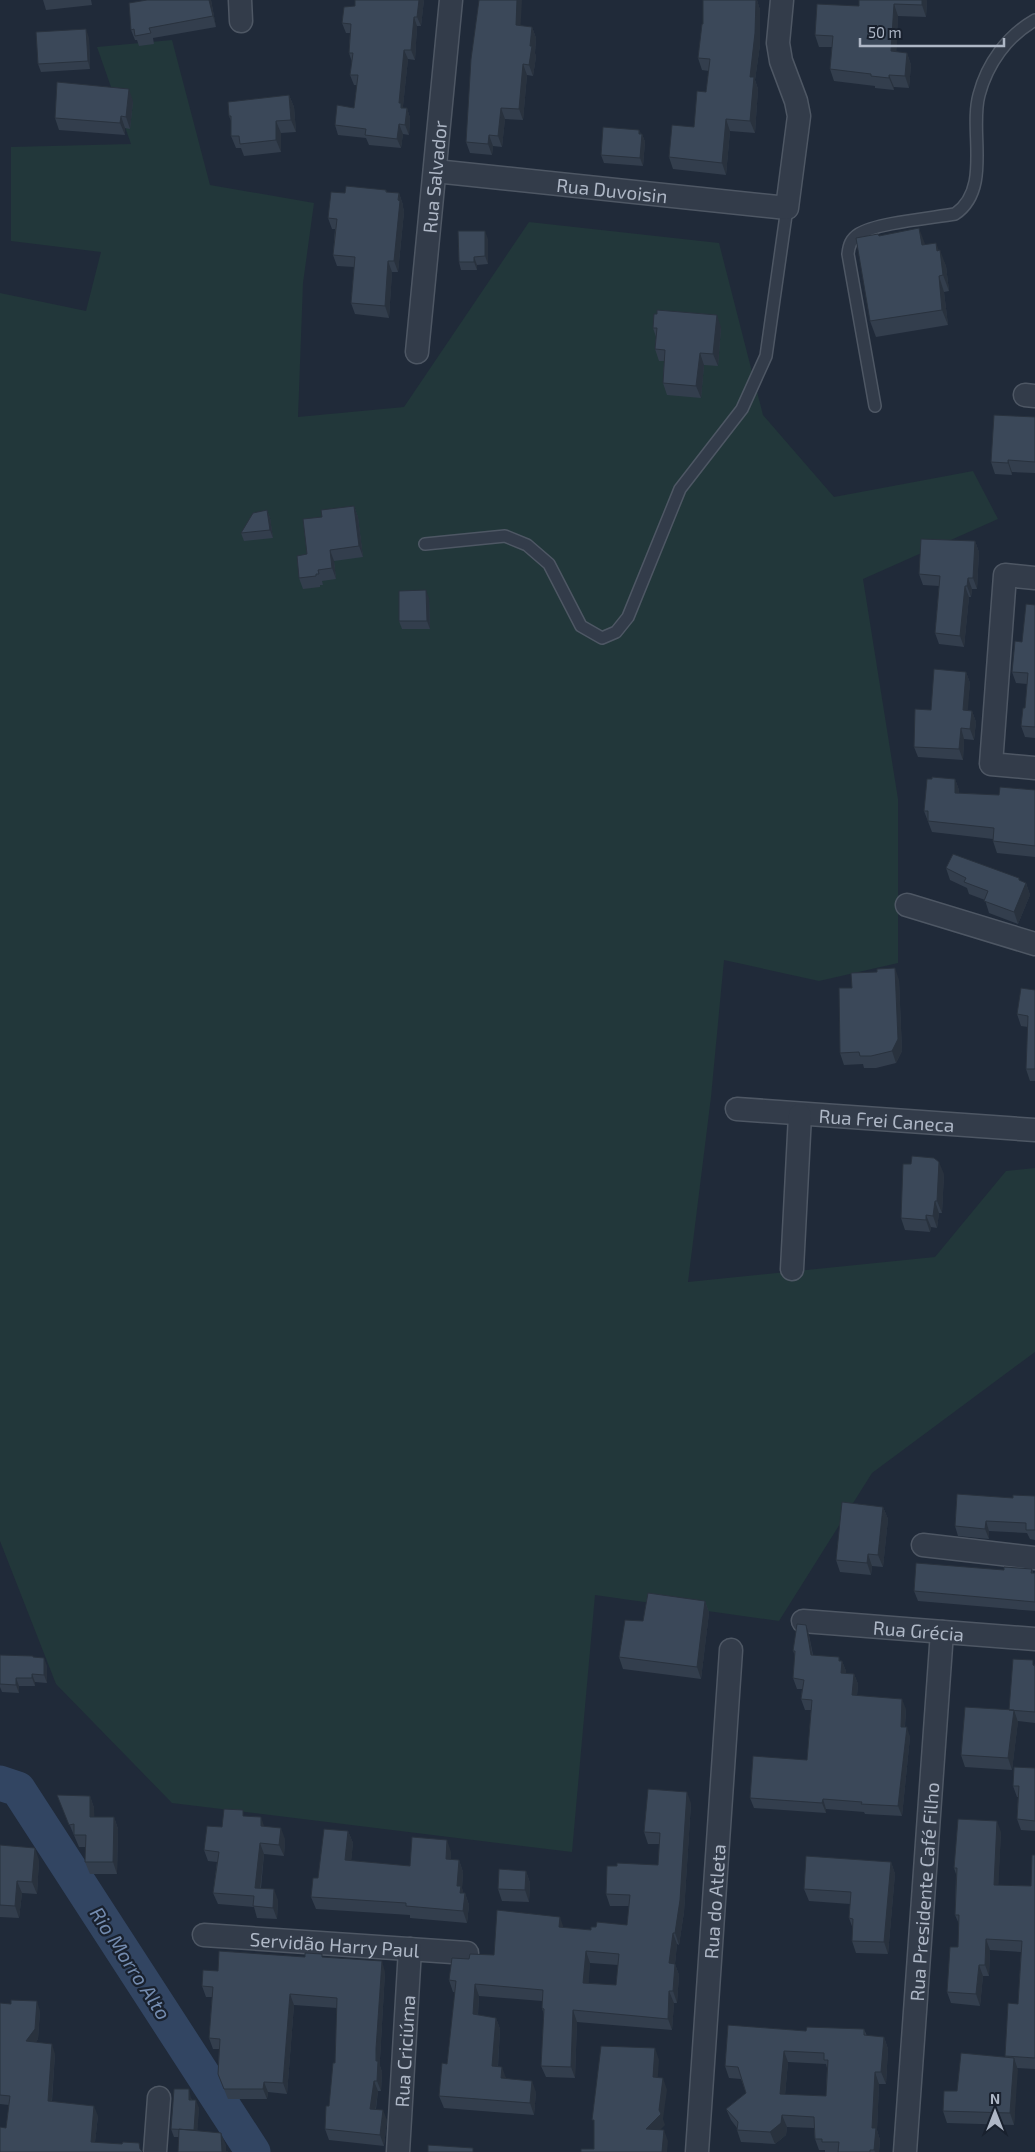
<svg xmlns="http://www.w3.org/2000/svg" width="1035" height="2152" font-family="'Exo 2',sans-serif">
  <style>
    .green { fill: #22373a }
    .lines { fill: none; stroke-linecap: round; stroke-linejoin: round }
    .river { stroke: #324562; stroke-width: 35 }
    .lane-casing { stroke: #4e5764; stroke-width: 14 }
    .street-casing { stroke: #4e5764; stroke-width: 25 }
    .lane { stroke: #333c4a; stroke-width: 11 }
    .street { stroke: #333c4a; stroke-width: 22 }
    .wall { fill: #333e4d; fill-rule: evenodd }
    .shaded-wall { fill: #29323e }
    .building { fill: #3b4859; stroke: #29323e; fill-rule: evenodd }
    .labels { text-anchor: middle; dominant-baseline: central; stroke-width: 4.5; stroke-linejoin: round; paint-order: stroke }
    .street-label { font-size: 19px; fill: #aeb7c6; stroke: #19212e }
    .water-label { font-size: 20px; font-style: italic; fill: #748cb0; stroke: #19212e }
  </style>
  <rect width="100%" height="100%" fill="#202a39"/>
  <path class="green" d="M172 40 210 185 314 203 303 283 298 417 404 407 529 222 719 243 763 415 834 497 973 471 998 519 863 579 898 799V963L819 981 724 960 711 1097 688 1282 935 1257 1006 1171 1035 1168V1352L872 1473 779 1621 595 1595 572 1852 172 1803 56 1684 0 1541V293L86 311 101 252 11 241V147L131 144 97 47Z"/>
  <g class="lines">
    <path class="river" d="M0 1783 18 1789 253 2152"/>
    <defs>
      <path id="lane" d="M875 406 848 254C849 245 851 239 859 234 876 223 932 218 955 214 992 189 969 131 979 95 987 64 1007 36 1035 20
        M425 544 505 536 527 545 549 564 581 626 602 638 616 632 628 617 680 489 742 409 766 356 787 208"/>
      <g id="street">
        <path d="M240 0 241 21"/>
        <path id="s1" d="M435 171 787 208 799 116 796 101 781 61 778 43 782 0"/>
        <path id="s2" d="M417 352 451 0"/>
        <path d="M1025 395 1035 396"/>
        <path d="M1035 578 1005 575 991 764 1035 768"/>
        <path d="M907 905 1035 944"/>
        <path id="s3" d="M737 1109 1035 1130"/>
        <path d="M792 1269 800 1115"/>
        <path d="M923 1545 1035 1558"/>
        <path id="s4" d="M803 1621 1035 1639"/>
        <path id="s5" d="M204 1935 467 1953"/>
        <path d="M155 2152 159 2098"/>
        <path id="s6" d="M398 2152 410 1949"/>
        <path id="s7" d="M697 2152 731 1650"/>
        <path id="s8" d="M905 2152 942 1632"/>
      </g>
    </defs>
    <use href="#lane" class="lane-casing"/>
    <use href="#street" class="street-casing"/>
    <use href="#lane" class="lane"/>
    <use href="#street" class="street"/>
  </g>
  <path class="wall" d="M43 0H91L92 5 46 10Z
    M211 0 216 27 153 38 154 44 139 46 137 40H135L131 30Z
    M355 0H424L421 26H417L415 60 408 59 403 106V108H407L410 118 409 135 403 134 401 148 369 145 366 138 338 135 335 125 354 108 357 85H354L350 75 352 62 349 53 350 33H346L342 23 355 6Z
    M757 0 760 10V45L755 80 758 89 755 133 730 131 726 175 673 169 669 157 694 127 706 92 709 71 702 70 698 58 703 24Z
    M859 0H927L926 17 898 16 896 52 907 53 911 65 909 88 894 87V90L875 88V86L834 81 830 69 832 47H819L815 35 859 6Z
    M521 26 532 27 536 38 535 53 536 57 533 76 527 75 523 120 505 119 502 147 493 146 492 155 470 153 466 142Z
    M89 38 90 69 41 72 38 64Z
    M289 95 294 107 296 132 281 133V152L244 156 241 148H236L231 136V121L229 116Z
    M133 101 130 129 125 128V135L59 130 55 118Z
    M639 130 641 134H642L645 142 643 166 604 163 601 155Z
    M386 190 387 192 399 193 403 205V207L404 212 398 272H392L389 318 355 314 351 303 354 267 337 266 333 255 335 229H332L328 218 345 193Z
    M879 236 925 245 939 251 946 266 949 291 944 292 948 325 876 337 870 321Z
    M488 239V264L477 265V270H461L459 262Z
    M721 327 718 366 704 365 701 398 667 395 663 383 664 361H659L655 349 656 337 653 328Z
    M1035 417V473L1012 472V475L995 474 991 462Z
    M354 506 358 517 363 557 334 561 336 579 322 581 323 585H320V587L303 589 299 578 307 554 322 517Z
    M267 510 270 518 273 538 244 541 241 533Z
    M975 541 979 552 977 589H972L971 597H969L964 647 939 644 935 633 939 586 923 585 919 574Z
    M429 598 430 629H402L399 621Z
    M1035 605V738L1025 737 1021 726 1025 708 1027 684 1016 683 1012 672Z
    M966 672 970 683 967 710 972 711 976 722 974 740 964 739 963 760 918 757 914 747 931 710Z
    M932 779H955L959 790V793L999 795 1035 790V857L997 853 993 841V839L932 832 924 811Z
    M946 868 1020 881 1026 883 1030 895 1018 924 989 913 985 900 969 894 967 888 950 880Z
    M899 980 902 1051 896 1063 876 1068H864L863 1064 844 1065 840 1053 852 988Z
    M1035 990V1081H1030L1026 1069 1028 1027 1021 1026 1017 1014Z
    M944 1174 942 1213H939L937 1228 931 1227 930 1232 905 1230 901 1218Z
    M1035 1496V1540L1030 1539 1027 1533 989 1531V1539L958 1536 955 1526 1013 1498Z
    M883 1507 888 1519 883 1567 872 1566 871 1575 840 1572 836 1560Z
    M1032 1569 1033 1573H1035V1611L918 1601 914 1591 1004 1570Z
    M705 1601 709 1613 701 1679 623 1669 619 1657 643 1621Z
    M806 1625 809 1635 813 1655 842 1661 846 1671V1673L854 1674 858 1684 857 1696 906 1709 905 1727 910 1737 902 1816 865 1814 864 1812 826 1809V1813L754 1808 750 1798 807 1760 811 1710H805L801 1699 802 1689H797L793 1678 795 1655 793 1651Z
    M33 1656V1657L47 1666V1683L35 1682V1686H19V1693L2 1692 0 1687V1684Z
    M1035 1664V1723L1018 1721 1012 1770 965 1767 961 1755 1009 1710Z
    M1035 1768V1831L1021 1830 1017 1819 1018 1797H1017L1013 1786Z
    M57 1795 90 1796 94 1808V1817H114L118 1829 117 1874H90L85 1862V1847H79Z
    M691 1803 684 1912 679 1945 677 1944 675 1964 679 1975 677 2003H674L672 2030 577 2022 575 2078 546 2077 541 2066 544 2015 542 2008V2001L479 1996 478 2015 496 2018 500 2029 498 2067 506 2078 536 2092 534 2115 444 2108 439 2096 447 2064 455 1992H453L449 1980 469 1959 494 1955 564 1928 591 1930 596 1927 627 1925 629 1906H610L606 1894 617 1866 658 1865 660 1844H648L644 1832ZM590 1963 618 1965 616 1985 588 1983Z
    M245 1816 264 1827 285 1839 284 1856 264 1854 261 1888 278 1900 277 1919 257 1918 254 1907 218 1904 213 1893 217 1862 208 1861 204 1850 222 1827Z
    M348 1831 353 1843 351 1861 410 1866 451 1852V1859L459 1860 463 1872 462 1888 463 1893H465L469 1905 467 1923 410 1918V1915L316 1909 311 1897 318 1878Z
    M1001 1832 998 1885 1031 1886 1035 1855V2069L1017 2068 1014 2125 947 2123 943 2111 957 2091 1005 2057 1018 2004 1021 1952 990 1950 989 1976H983L980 2006 951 2003 947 1992 958 1947 959 1924 955 1915 956 1874 954 1868Z
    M0 1845 39 1860 37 1894 22 1893 19 1918 0 1917Z
    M891 1862 895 1874 888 1954 856 1953 852 1941 853 1929 849 1918 850 1904 809 1901 804 1889Z
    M526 1871 530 1883 529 1902 502 1901 498 1889Z
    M305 1957 324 1958 385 1972 380 2059V2066L382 2072 381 2091H378L376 2109 387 2120 384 2146 329 2140 325 2129 329 2106 335 2063 337 2008 294 2005 287 2094 268 2092 267 2099H228L218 2074 219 2049H213L209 2038 212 1997H206L202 1986 218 1971Z
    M0 2003 40 2011 38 2039 36 2042 55 2054 52 2101 98 2116 95 2142 141 2150 6 2128 9 2105 0 2104Z
    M864 2029 867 2036 884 2037 888 2049 886 2084H879L877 2130 880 2140 879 2152H825V2150H819L815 2139 814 2128 787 2127 786 2135 775 2144 741 2142 737 2130V2128L731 2120 726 2109 746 2093 741 2079 729 2078 725 2066 806 2031ZM788 2062 826 2064 827 2068 826 2096 785 2095Z
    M191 2098 192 2100 199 2108 197 2131 226 2145V2152H178L179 2137H174L171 2129Z"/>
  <path class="shaded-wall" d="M209 0H211L216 27 213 16Z
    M419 0H424L421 26 417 17Z
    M517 0H522L520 36 516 25Z
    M756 0H757L760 10V45L755 80 758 89 755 133 750 121V77Z
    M922 0H927L926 17 922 5Z
    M894 4 898 16 896 63 891 51Z
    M414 17 417 26 415 60 411 50Z
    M532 27 536 38 535 53 536 57 533 76 529 65 530 46Z
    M86 29 89 38 90 69 88 61Z
    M404 50 408 59 403 106 405 113 399 103Z
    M907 53 911 65 909 88 905 76Z
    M523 64 527 75 523 120 519 109Z
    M889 75 894 87V90L889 78Z
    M129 89 133 101 130 129 126 117Z
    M289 95 294 107 296 132 291 120Z
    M407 108 410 118 409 135 405 125Z
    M501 108 505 119 502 147 498 136Z
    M121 116 125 128V135L120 123Z
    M726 119 730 131 726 175 722 163Z
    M276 121 281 133V152L276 140Z
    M399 124 403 134 401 148 397 139Z
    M639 130 642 136V134L645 142 643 166 640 158 639 134Z
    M489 135 493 146 492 155 488 144Z
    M399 193 403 205V207L404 212 398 272 394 261Z
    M919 228 925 244 928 261 922 245Z
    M485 231 488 239V264L485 256Z
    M936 243 941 256 940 250 946 266 949 291 943 275 937 251Z
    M474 257 477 265V270L474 262Z
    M388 261 392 272 389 318 385 306Z
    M939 276 944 292 948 325 942 310Z
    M717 315 721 327 718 366 713 354Z
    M700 353 704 365 701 398 696 386Z
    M1008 460 1012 472V475L1008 463Z
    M354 506 358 517 363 557 359 546Z
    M267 510 270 518 273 538 270 530Z
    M975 541 979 552 977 589 973 578Z
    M330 550 334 561 336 579 332 568Z
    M968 578 972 589 971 597 967 586Z
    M965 586 969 597 964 647 960 636Z
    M426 590 429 598 430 629 427 621Z
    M966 672 970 683 967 721 963 710Z
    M972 711 976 722 974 740 970 729Z
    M961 728 964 739 963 760 959 749Z
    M955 779 959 790V805L955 793Z
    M1019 878 1023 889 1026 883 1030 895 1018 924 1014 912Z
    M895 968 899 980 902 1051 896 1063 892 1051Z
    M939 1162 944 1174 942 1213 937 1201Z
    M935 1201 939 1213 937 1228 933 1216Z
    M926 1215 931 1227 930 1232 926 1220Z
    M883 1507 888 1519 883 1567 878 1555Z
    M986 1521 989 1531V1539L985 1529Z
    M868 1554 872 1566 871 1575 867 1563Z
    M705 1601 709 1613 701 1679 697 1667Z
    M806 1625 809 1635 814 1665 811 1655Z
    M839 1657 842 1666V1661L846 1671 845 1683 841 1673 839 1661Z
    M44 1658 47 1666V1683L44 1675Z
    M32 1674 35 1682V1686L32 1678Z
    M854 1674 858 1684 856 1706 852 1695Z
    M16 1678 19 1686V1693L16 1685Z
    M902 1699 906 1709 904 1737 901 1727Z
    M1014 1710 1018 1722 1012 1770 1008 1758Z
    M907 1727 910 1737 902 1816 898 1806Z
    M687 1792 691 1803 684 1912 679 1945 675 1933Z
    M90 1796 94 1808 95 1829 90 1817Z
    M823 1799 826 1809V1813L822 1803Z
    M114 1817 118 1829 117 1874 113 1862Z
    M261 1817 265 1829 261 1826Z
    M997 1821 1001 1832 998 1896 994 1885Z
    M281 1828 285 1839 284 1856 279 1845Z
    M348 1831 353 1843 350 1872 345 1860Z
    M447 1840 451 1852V1871L446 1859Z
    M260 1843 264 1854 259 1899 255 1888Z
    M35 1848 39 1860 37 1894 32 1882Z
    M459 1860 463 1872 462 1888 464 1896 465 1893 469 1905 467 1923 463 1911 457 1886Z
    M891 1862 895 1874 888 1954 884 1942Z
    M526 1871 530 1883 529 1902 525 1890Z
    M17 1881 22 1893 19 1918 15 1906Z
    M274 1889 278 1900 277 1919 273 1908Z
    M560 1917 564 1929 559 1927Z
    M673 1933 677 1944 674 1975 669 1963Z
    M986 1939 990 1950 989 1976 985 1965Z
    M586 1951 590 1963 588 1994 583 1983Z
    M382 1961 385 1972 380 2059V2066L382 2072 381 2091 377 2081 376 2049Z
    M675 1964 679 1975 677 2003 673 1991Z
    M979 1965 983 1976 980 2006 976 1994Z
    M475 1984 479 1996 477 2026 473 2014Z
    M669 1991 674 2003 672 2030 668 2019Z
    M290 1994 294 2005 287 2094 283 2083Z
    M37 2001 40 2011 38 2039 30 2051 26 2041Z
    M573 2010 577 2022 575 2078 571 2067Z
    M496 2018 500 2029 497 2078 492 2066Z
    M884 2037 888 2049 886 2084 881 2072Z
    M52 2044 55 2054 51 2110 48 2101Z
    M655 2048 659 2060 657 2089 653 2077Z
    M784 2051 788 2062 784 2106 780 2094Z
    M1014 2058 1018 2070 1014 2125 1010 2113Z
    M502 2067 506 2078H501Z
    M875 2072 879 2084 877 2130 880 2140 879 2152H875L874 2150 872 2128Z
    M663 2078 667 2090 663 2119 665 2125 650 2140 646 2129 659 2110Z
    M374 2081 378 2091 374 2119 370 2109Z
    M532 2081 536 2092 534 2115 530 2103Z
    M264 2082 268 2092 267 2099 263 2089Z
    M189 2089 191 2098 192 2108 189 2100Z
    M196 2100 199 2108 197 2139 194 2130Z
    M94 2106 98 2116 94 2151 91 2142Z
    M383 2110 387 2120 384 2146 380 2135Z
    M782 2115 787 2127 786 2135 775 2144 770 2132Z
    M664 2130 668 2141 667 2152H662Z
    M221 2133 226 2145V2152H222Z"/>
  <path class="building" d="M147 0H209L213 16 149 28 151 33 135 36 134 29 131 30 129 3Z
    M355 0H419L417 17H414L411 50H404L399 103H401V108H407L405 125 399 124 397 139 365 135 366 129 335 125 337 105 354 108 358 75H350L353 53H349L351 24 342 23 344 7 355 6Z
    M479 0H517L516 25 532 27 530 46H532L529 65 523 64 519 109 501 108 498 136 489 135 488 144 466 142 471 59Z
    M703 0H756L755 33 750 77H754L750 121 726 119 722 163 669 157 672 125 694 127 697 91 706 92 710 59 698 58 702 24H703Z
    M859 0H922V5L894 4 891 51 907 53 905 76 889 75V78L871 76V74L830 69 833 36 815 35 817 4 859 6Z
    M86 29 88 61 38 64 36 32Z
    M57 82 129 89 126 117 121 116 120 123 55 118Z
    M289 95 291 120 276 121V140L240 144 239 136H231V116H229L228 102Z
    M603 127 639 130V134H642L640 158 601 155Z
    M346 186 386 190V192L399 193 398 200 400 201 394 261H388L385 306 351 303 355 257 333 255 337 219 328 218 331 192 345 193Z
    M919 228 922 245 936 243 937 251 940 250 943 275 939 276 942 310 870 321 856 238 878 234 879 236Z
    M458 231H485V256L474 257V262H459Z
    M657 310 717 315 713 354 700 353 696 386 663 383 665 350 655 349 657 328H653L654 314H657Z
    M994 415 1035 417V462L1008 460V463L991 462Z
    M354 506 359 546 330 550 332 568 318 570 319 574H316V576L299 578 297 556 307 554 303 519 322 517 321 510Z
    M267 510 270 530 241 533 253 513Z
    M921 539 975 541 973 578H968L967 586H965L960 636 935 633 940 576 919 574Z
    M426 590 427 621H399V591Z
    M1026 604 1035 605V727L1021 726 1023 708H1025L1028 673 1012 672 1015 641 1022 642Z
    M934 669 966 672 963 710 972 711 970 729 961 728 959 749 914 747 915 709 931 710Z
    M932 777 955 779V793L999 795 1000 787 1035 790V846L993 841 994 828 928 821V811H924L927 779H932Z
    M953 854 1019 878V880L1026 883 1014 912 984 901 988 891 964 882 966 878 946 868Z
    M895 968 898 1039 892 1051 871 1056H860L859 1052 840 1053 839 988H852L851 973 877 972V969Z
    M1021 988 1035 990V1069H1026L1028 1016 1017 1014Z
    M912 1156 934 1158 939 1162 937 1201H935L933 1216 926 1215V1220L901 1218 903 1164H911Z
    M957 1494 1013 1498V1495L1035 1496V1530H1026V1523L986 1521 985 1529 955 1526Z
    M842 1502 883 1507 878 1555 868 1554 867 1563 836 1560Z
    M916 1563 1004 1570V1567L1032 1569 1031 1573H1035V1602L914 1591Z
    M648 1593 705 1601 697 1667 619 1657 625 1620 643 1621Z
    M797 1624 806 1625 811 1655 839 1657V1661H842L841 1673 854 1674 852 1695 902 1699 901 1727H907L898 1806 861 1804 862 1802 823 1799 822 1803 750 1798 753 1756 807 1760 812 1700 801 1699 804 1680 793 1678 795 1651H793Z
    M0 1655 33 1656V1657L44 1658V1675L32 1674V1678H16V1685L0 1684Z
    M1013 1659 1033 1660V1665L1035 1666V1712L1009 1710Z
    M965 1707 1014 1710 1008 1758 961 1755Z
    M1014 1767 1035 1768V1821L1017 1819 1019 1786H1013Z
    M648 1789 687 1792 680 1900 675 1933H673L669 1963 675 1964 673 1991H669L668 2019 573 2010 571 2067 541 2066 544 2009 542 2008 543 1990 475 1984 473 2014 496 2018 492 2066 502 2067 501 2078 532 2081 530 2103 439 2096 442 2063 447 2064 456 1981 449 1980 452 1958 469 1959 470 1954 494 1955 497 1910 560 1917 559 1927 591 1930V1927H596L597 1922 627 1925 630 1895 606 1894 607 1866H617V1863L658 1865 660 1833 644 1832ZM586 1951 619 1954 616 1985 583 1983Z
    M57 1795 90 1796V1817H114L113 1862H85L86 1835H74V1824L69 1825Z
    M224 1809 243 1810V1816L261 1817V1826L281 1828 279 1845 260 1843 255 1888 274 1889 273 1908 253 1906 254 1896 213 1893 219 1852 204 1850 207 1826 222 1827Z
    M958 1819 997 1821 994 1885 1031 1886 1032 1855H1035V2058L1005 2056 1008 2003 1018 2004 1022 1941 986 1939 985 1965H979L976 1994 947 1992 950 1947H958L959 1915H955L957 1868H954Z
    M324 1829 348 1831 345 1860 410 1866 412 1837 447 1840 446 1859 459 1860 457 1886H461L460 1893H465L463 1911 406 1906V1903L311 1897 313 1878H318Z
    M0 1845 35 1848 32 1882 17 1881 15 1906 0 1905Z
    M806 1856 891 1862 884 1942 852 1941 853 1919 849 1918 851 1892 804 1889Z
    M499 1869 526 1871 525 1890 498 1889Z
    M219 1951 305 1957V1953L322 1954V1957L382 1961 376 2049V2061H378L377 2081H374L370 2109 383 2110 380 2135 325 2129 326 2106H329L333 2063H335L337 1998 290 1994 283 2083 264 2082 263 2089H224L218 2074 220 2039 209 2038 213 1987 202 1986 203 1970 218 1971Z
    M11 2000 37 2001 35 2029 26 2041 52 2044 48 2101 94 2106 91 2142 122 2144 123 2142 139 2143 140 2149 143 2152H0V2127L6 2128 10 2096 0 2095V2003L11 2004Z
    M728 2025 806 2031 807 2027 864 2029V2035L884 2037 881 2072H875L872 2128H876L874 2150H870V2152H838L839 2142H822V2139H815L814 2117 782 2115 781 2123 770 2132 737 2130 738 2122 726 2109 746 2093 738 2067 725 2066ZM784 2051 824 2053V2060H828L826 2096 780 2094Z
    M601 2046 655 2048 653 2077 663 2078 659 2110 661 2114 646 2129 664 2130 662 2152H581V2149H594V2120H592Z
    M961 2053 1014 2058 1010 2113 943 2111 944 2091H957Z
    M174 2089H189V2100H196L194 2130 171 2129Z
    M179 2129 221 2133 222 2152H228H178Z
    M428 2145 473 2148V2152H428Z"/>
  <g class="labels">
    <g class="street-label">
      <text stroke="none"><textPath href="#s2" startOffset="176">Rua Salvador</textPath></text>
      <text stroke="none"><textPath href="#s1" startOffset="178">Rua Duvoisin</textPath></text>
      <text stroke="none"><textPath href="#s3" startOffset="150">Rua Frei Caneca</textPath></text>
      <text stroke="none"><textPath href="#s4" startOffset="116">Rua Grécia</textPath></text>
      <text stroke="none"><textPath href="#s8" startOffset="261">Rua Presidente Café Filho</textPath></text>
      <text stroke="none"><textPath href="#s7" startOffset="251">Rua do Atleta</textPath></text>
      <text stroke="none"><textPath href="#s5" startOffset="131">Servidão Harry Paul</textPath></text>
      <text stroke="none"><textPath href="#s6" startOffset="101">Rua Criciúma</textPath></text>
    </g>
    <g class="water-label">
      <text transform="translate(131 1963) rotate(57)">Rio Morro Alto</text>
    </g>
  </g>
  <g transform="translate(995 2112)" stroke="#19212e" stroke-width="4" paint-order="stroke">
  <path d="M0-4L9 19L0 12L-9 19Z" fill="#aeb7c6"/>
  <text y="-8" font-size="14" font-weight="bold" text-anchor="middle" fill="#aeb7c6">N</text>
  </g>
  <path d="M860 38v8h144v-8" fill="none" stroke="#aeb7c6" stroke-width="2.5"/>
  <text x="868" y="38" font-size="15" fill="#aeb7c6" stroke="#19212e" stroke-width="4" paint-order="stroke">50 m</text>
</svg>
